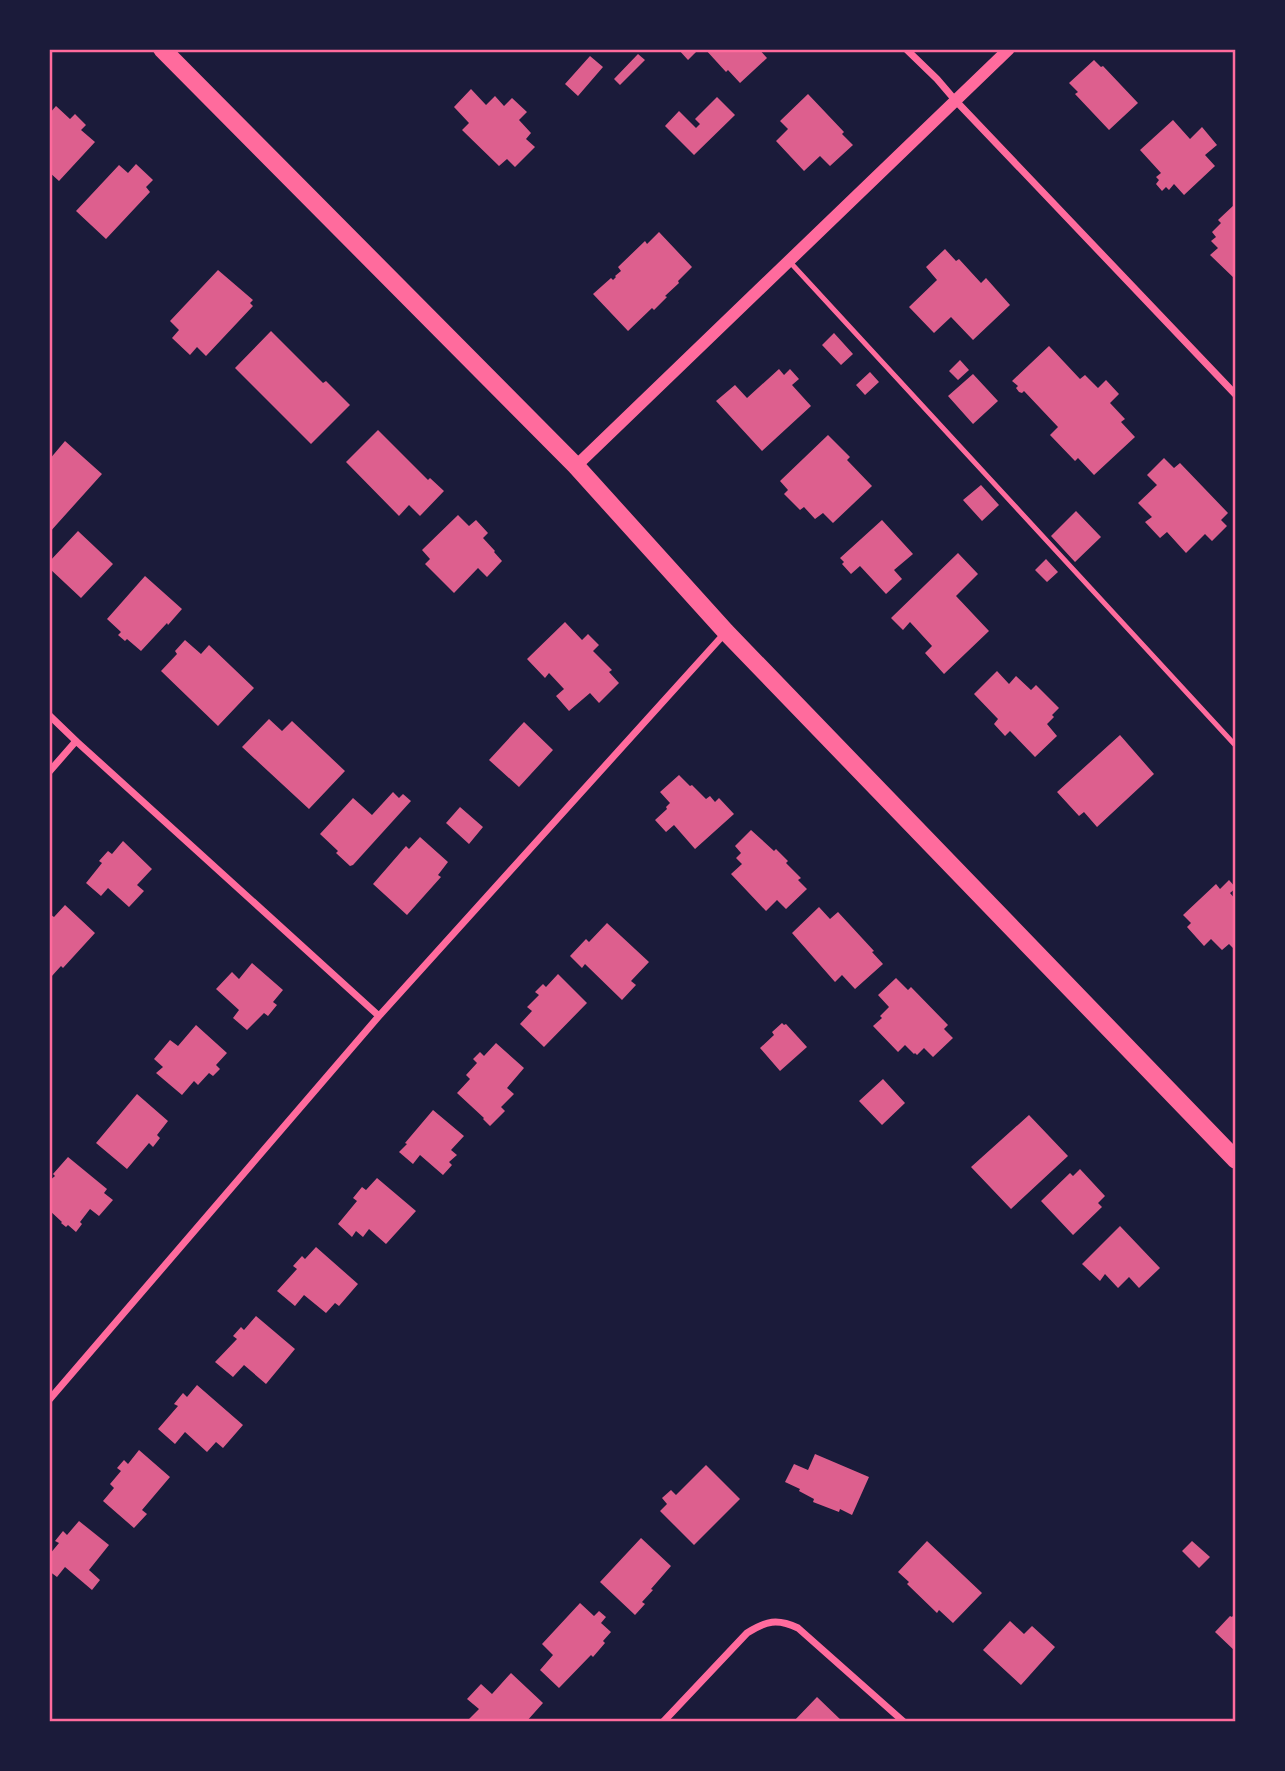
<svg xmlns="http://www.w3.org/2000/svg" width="1285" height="1771" font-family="'Asap Condensed',sans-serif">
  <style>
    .building { fill: #dd5f8e }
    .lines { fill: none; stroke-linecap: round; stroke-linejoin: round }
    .service { stroke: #ff6b9d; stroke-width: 5 }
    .minor { stroke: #ff6b9d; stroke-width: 7 }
    .tertiary { stroke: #ff6b9d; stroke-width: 12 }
    .primary { stroke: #ff6b9d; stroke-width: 18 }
    .neatline { fill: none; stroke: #ff6b9d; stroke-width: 2.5 }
  </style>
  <rect width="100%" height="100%" fill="#1b1b3a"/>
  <path class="building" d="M678 49H699L688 60Z
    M705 49H759L767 58 740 83 728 70 726 72Z
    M638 54 645 60 620 85 614 79Z
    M590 56 603 67 578 96 565 84Z
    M1094 60 1101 67 1103 66 1138 103 1109 130 1075 94 1078 92 1069 83Z
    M471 89 486 105 495 96 504 106 512 98 527 112 519 120 531 133 526 139 535 147 515 167 507 159 499 166 462 130 469 123 454 107Z
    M808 94 844 132 842 134 853 145 830 166 820 156 804 171 776 141 788 129 780 121Z
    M717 97 735 115 694 155 665 126 679 111 696 128 700 124 695 119Z
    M56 106 70 119 75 114 86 125 81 130 95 142 59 181 49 172V114Z
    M1173 120 1190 139 1202 127 1217 145 1205 155 1215 166 1184 195 1174 184 1169 190 1166 187 1162 191 1156 184 1159 180 1156 177 1161 173 1140 150Z
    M136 164 153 180 146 187 150 192 106 239 76 211 119 165 128 173Z
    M1235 204 1236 206V280L1210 255 1218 248 1211 241 1216 237 1212 232 1221 223 1218 220Z
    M659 232 692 267 678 281 679 283 665 296 667 297 654 310 652 308 628 331 593 294 611 278 613 280 616 277 615 276 621 271 618 267 645 241 647 244Z
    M945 249 956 261 959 259 981 283 986 278 1010 305 973 340 951 317 934 333 909 307 937 280 926 267Z
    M218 270 253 300 250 303 253 306 206 356 197 347 190 355 172 338 179 330 170 321Z
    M271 331 323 383 326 381 350 405 311 444 235 368Z
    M834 333 853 354 841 365 822 345Z
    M1049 346 1080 379 1085 375 1098 388 1106 380 1119 394 1110 403 1125 419 1121 422 1135 437 1094 475 1078 458 1075 461 1050 435 1058 427 1024 391 1022 393 1019 392 1016 388 1018 386 1012 381Z
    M960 360 969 370 958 380 949 371Z
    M779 369 784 375 790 369 799 379 792 385 811 406 762 451 716 401 735 385 747 398Z
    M870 372 879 382 865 395 856 385Z
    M973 374 998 401 973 424 948 396Z
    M378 430 428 480 430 478 444 491 420 516 409 505 399 516 346 462Z
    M828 435 850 457 847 460 872 486 833 523 823 513 815 519 804 507 800 510 784 494 788 490 780 481Z
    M65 441 102 474 49 533V460Z
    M1164 458 1174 468 1180 463 1228 513 1221 520 1227 526 1212 541 1205 534 1186 553 1167 532 1160 538 1145 522 1152 517 1138 503 1157 485 1147 475Z
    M981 485 999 505 982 521 963 500Z
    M1076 511 1101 537 1075 562 1051 536Z
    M458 515 469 526 476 520 488 533 483 538 495 551 494 552 502 561 487 577 478 568 454 593 425 564 430 559 422 550Z
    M882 520 913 554 894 570 902 579 886 594 860 566 851 574 842 564 844 562 840 558Z
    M78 531 113 564 81 598 49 568V562Z
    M958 553 978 574 956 596 989 631 944 674 925 653 932 646 910 622 903 630 891 618Z
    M1046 559 1058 572 1047 582 1035 570Z
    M145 576 182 609 168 625 167 623 141 651 127 639 125 641 118 635 121 632 107 619Z
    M565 622 582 640 588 634 599 645 593 651 612 670 609 672 619 683 599 703 590 693 569 711 556 696 564 689 549 673 545 678 527 659Z
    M185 640 201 654 209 645 254 688 218 726 161 671 177 654 175 651Z
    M997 671 1009 684 1016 676 1031 690 1036 685 1059 708 1052 715 1054 717 1047 724 1057 736 1035 757 1010 731 1005 736 994 724 998 719 974 694Z
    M269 719 282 731 292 721 345 771 309 809 242 747Z
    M524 722 553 750 519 787 489 760Z
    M1120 735 1154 774 1097 827 1084 812 1079 816 1057 792Z
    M679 775 690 786 692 785 706 799 710 796 715 802 719 798 734 814 695 849 674 825 666 832 655 820 667 809 666 807 670 803 660 792Z
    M393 792 399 798 403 794 411 801 353 865 350 866 336 853 338 851 320 834 353 798 372 815Z
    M460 807 483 827 469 844 446 823Z
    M751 830 774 851 776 849 788 861 786 863 801 878 798 880 807 889 786 909 777 900 766 911 731 874 742 864 736 858 741 853 735 846Z
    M420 837 448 862 438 875 441 877 407 915 373 884 406 846 409 849Z
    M123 841 152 869 137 885 144 891 129 907 108 888 101 896 86 883 102 863 99 861 108 851 112 854Z
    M1229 880 1236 888 1230 893 1236 900V951L1229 944 1222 950 1211 939 1204 946 1187 927 1191 923 1183 915 1216 884 1220 889Z
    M65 905 95 933 63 968 61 966 51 977 49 975V917L51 915 54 917Z
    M819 907 830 919 838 912 874 951 872 952 883 964 855 989 842 975 835 982 792 933Z
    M607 923 649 962 631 981 636 985 622 1000 585 964 582 968 570 956 586 939 589 942Z
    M252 963 283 990 273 1002 277 1005 268 1016 264 1013 247 1030 233 1018 239 1010 216 989 232 972 239 979Z
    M558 974 587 1003 544 1047 520 1024 532 1011 527 1007 539 995 535 992 543 984 546 987Z
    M896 978 908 990 911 987 948 1025 944 1029 953 1038 933 1057 924 1048 917 1055 915 1053 914 1054 905 1045 898 1052 873 1026 882 1018 880 1016 889 1007 878 995Z
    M782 1023 784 1025 786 1024 807 1047 780 1071 760 1048 774 1035 772 1032Z
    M196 1025 227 1053 216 1065 220 1069 213 1076 209 1073 198 1085 194 1081 182 1095 156 1073 163 1067 154 1059 170 1040 178 1046Z
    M496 1043 524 1068 507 1088 514 1094 501 1107 505 1111 490 1126 483 1119 484 1118 457 1093 470 1079 466 1075 477 1063 473 1059 480 1052 484 1056Z
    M883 1079 905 1103 882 1125 859 1101Z
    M137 1094 168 1121 157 1135 160 1138 153 1147 149 1143 127 1169 96 1143Z
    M433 1110 464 1136 451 1150 457 1155 449 1162 452 1165 443 1175 420 1155 413 1164 399 1152 407 1144 405 1143Z
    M1029 1115 1068 1156 1011 1209 971 1167Z
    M68 1157 107 1189 104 1193 113 1200 99 1216 90 1209 80 1222 82 1224 76 1232 68 1225 66 1227 61 1223 62 1222 49 1210V1181L55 1176 53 1174Z
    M1080 1169 1105 1196 1098 1203 1102 1207 1073 1235 1041 1201 1070 1173 1073 1176Z
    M377 1178 416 1211 386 1244 369 1229 363 1237 356 1231 352 1237 338 1224 357 1201 353 1198 362 1187 366 1190Z
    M1120 1226 1160 1268 1139 1288 1129 1277 1118 1288 1105 1274 1100 1281 1082 1264Z
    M316 1247 358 1284 339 1306 335 1303 326 1313 304 1295 295 1306 277 1291 297 1269 293 1266 302 1256 305 1259Z
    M256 1316 295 1349 266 1384 244 1365 233 1377 215 1362 237 1339 233 1336 241 1327 244 1330Z
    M197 1385 243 1425 223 1448 216 1442 207 1452 185 1432 175 1444 158 1429 178 1406 174 1404 183 1393 187 1397Z
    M139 1450 170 1477 142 1510 147 1514 134 1528 103 1501 114 1488 110 1484 121 1471 117 1468 124 1460 128 1464Z
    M815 1454 869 1477 852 1515 840 1509 839 1512 813 1502 814 1499 799 1491 800 1489 785 1482 794 1464 808 1470Z
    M706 1465 740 1499 694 1545 660 1511 667 1504 662 1498 671 1490 676 1495Z
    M79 1521 109 1545 89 1570 100 1580 92 1590 65 1567 57 1577 49 1571V1555L59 1543 55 1541 63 1531 67 1535Z
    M641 1538 671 1566 651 1589 653 1590 642 1602 645 1604 635 1615 600 1582Z
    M927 1541 982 1593 953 1623 939 1610 937 1613 907 1584 909 1582 898 1572Z
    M1192 1541 1210 1557 1199 1568 1182 1551Z
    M580 1603 594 1616 599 1611 606 1617 601 1623 611 1632 603 1641 605 1643 593 1657 591 1655 559 1688 540 1670 553 1655 542 1644Z
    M1236 1612V1652L1215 1632 1230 1616 1232 1617Z
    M1010 1621 1024 1634 1032 1626 1055 1647 1021 1685 983 1650Z
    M511 1673 543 1703 526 1722H466L479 1709 467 1699 481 1684 492 1694Z
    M817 1697 843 1722H793Z"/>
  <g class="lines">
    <path class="service" d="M789 261 1236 746"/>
    <path class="minor" d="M906 49 937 79 955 100 1236 395
      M49 715 76 741 379 1016
      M49 772 76 741
      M49 1400 379 1016 726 632
      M663 1722 747 1633C766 1621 777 1618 798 1628L904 1722"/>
    <path class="tertiary" d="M576 466 1009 49"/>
    <path class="primary" d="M162 49 576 466 726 632 1236 1160"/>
  </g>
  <rect width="1285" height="1771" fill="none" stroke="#1b1b3a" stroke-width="102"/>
  <rect x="51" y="51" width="1183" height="1669" class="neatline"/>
</svg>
